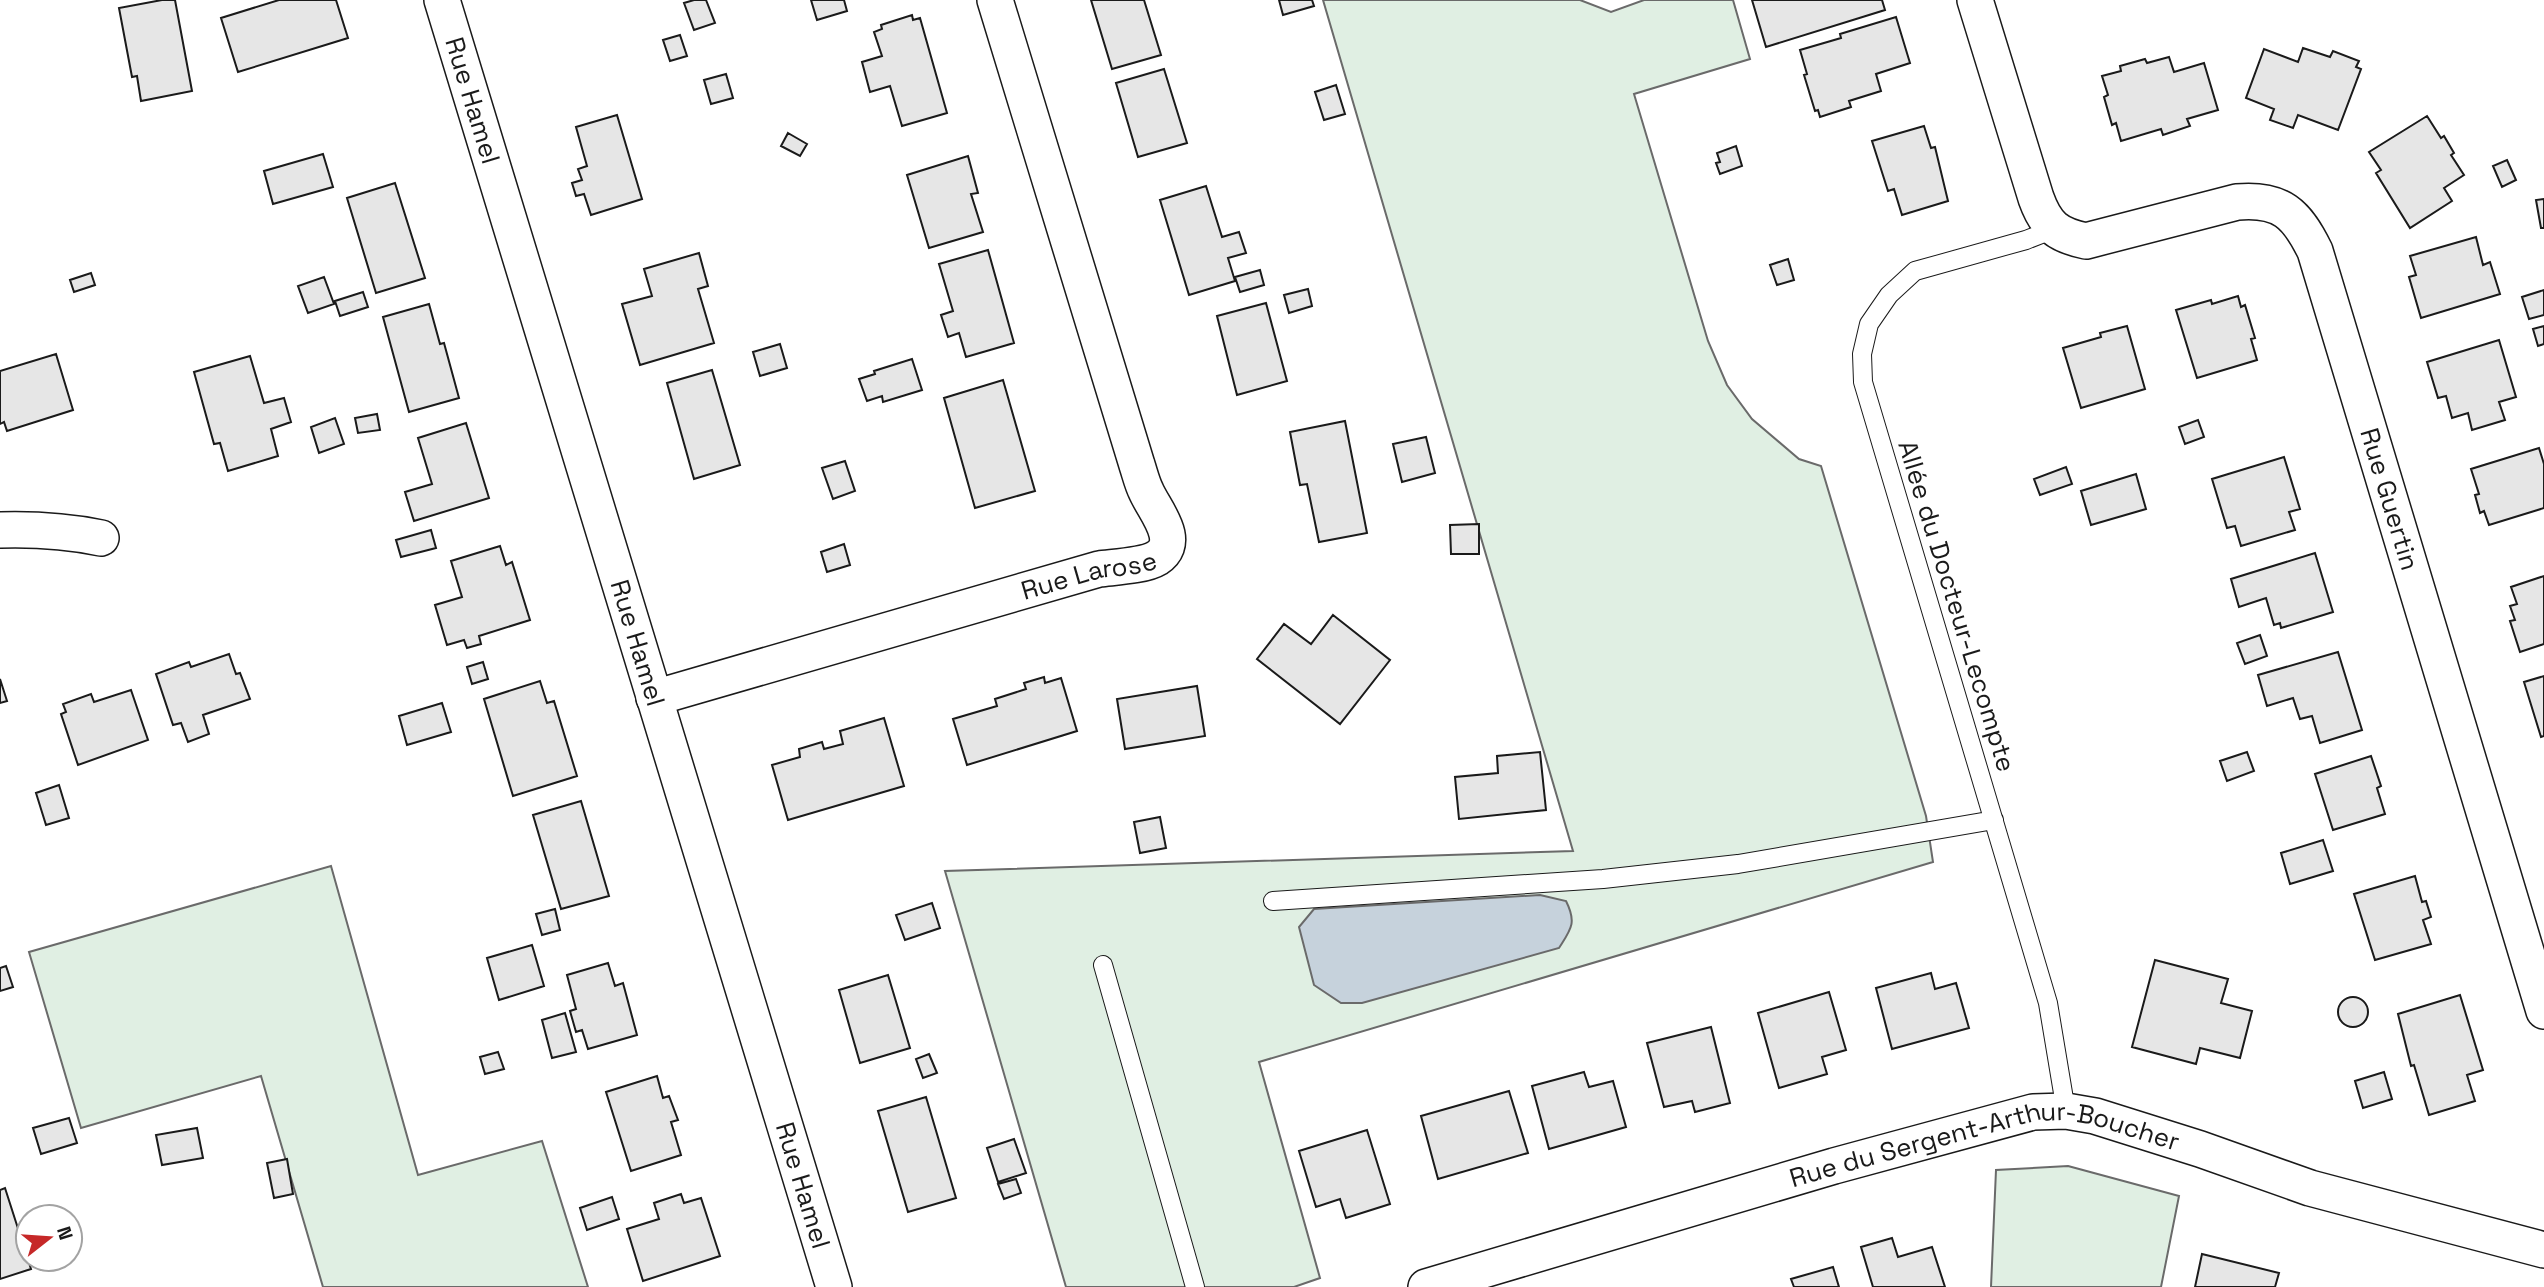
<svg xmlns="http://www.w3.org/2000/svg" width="2544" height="1287" font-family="'Space Grotesk',sans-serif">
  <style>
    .green { fill: #e0efe3; stroke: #6a6a6a; stroke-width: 2 }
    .water { fill: #c6d2dc; stroke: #6a6a6a; stroke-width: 2 }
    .building { fill: #e6e6e6; stroke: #1a1a1a; stroke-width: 2 }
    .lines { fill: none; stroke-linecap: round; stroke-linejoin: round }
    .lane-casing { stroke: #1a1a1a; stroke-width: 20 }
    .street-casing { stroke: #1a1a1a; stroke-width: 38 }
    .lane { stroke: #fff; stroke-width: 18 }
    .street { stroke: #fff; stroke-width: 35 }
    .labels { text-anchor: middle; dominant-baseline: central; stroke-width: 5; stroke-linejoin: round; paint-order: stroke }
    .street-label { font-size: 26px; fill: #1a1a1a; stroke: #fff }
  </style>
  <rect width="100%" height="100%" fill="#fff"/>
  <path class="green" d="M1323 0H1580L1611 12 1644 0H1733L1750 59 1634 94 1708 341 1727 385 1752 419 1799 459 1821 466 1926 816 1933 862 1259 1062 1320 1278 1294 1287H1066L945 871 1573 851Z
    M331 866 418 1175 542 1141 588 1287H323L261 1076 81 1128 29 952Z
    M2068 1166 2179 1196 2161 1287H1991L1996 1170Z"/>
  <path class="water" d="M1540 895 1566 901C1577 923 1571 929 1559 948L1362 1003H1341L1314 985 1299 927 1314 909Z"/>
  <path class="building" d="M162 0H175L192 91 141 101 137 76 132 77 119 8Z
    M279 0H336L348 38 238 72 221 18Z
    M694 0H706L715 23 694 30 684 3Z
    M811 0H844L847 11 817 20Z
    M1091 0H1144L1161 55 1112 69Z
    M1279 0H1312L1314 6 1283 15Z
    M1752 0H1882L1885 10 1766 47Z
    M912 15 913 20 920 18 947 113 902 126 890 86 870 92 862 62 882 56 874 32 882 29 881 25Z
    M1896 17 1910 63 1876 74 1881 91 1849 101 1851 107 1820 117 1818 110 1815 111 1804 75 1807 74 1800 50 1841 38 1840 34Z
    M680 35 687 56 670 61 663 40Z
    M2303 48 2330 57 2333 51 2359 61 2356 67 2361 69 2338 130 2298 115 2293 128 2270 120 2274 109 2246 98 2264 49 2298 62Z
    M2169 57 2174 72 2204 63 2218 110 2187 119 2190 126 2163 135 2161 129 2121 141 2116 123 2112 125 2104 97 2108 95 2102 76 2121 71 2120 66 2145 59 2147 63Z
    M1164 69 1187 143 1138 157 1116 83Z
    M726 74 733 98 711 104 704 80Z
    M1336 85 1345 114 1324 120 1315 92Z
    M617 115 642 199 591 215 584 194 576 196 572 183 582 180 578 169 587 166 576 127Z
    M2427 116 2441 138 2444 136 2454 153 2451 155 2464 175 2444 188 2452 201 2410 228 2376 173 2381 170 2369 152Z
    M1924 126 1931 148 1935 147 1948 201 1902 215 1894 189 1888 191 1872 141Z
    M788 133 807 144 800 156 781 146Z
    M1736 146 1742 166 1720 174 1716 163 1720 162 1717 153Z
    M323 154 333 187 273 204 264 171Z
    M968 156 978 193 971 194 983 232 929 248 907 175Z
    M2507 160 2516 180 2502 187 2493 166Z
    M395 183 425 278 376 293 347 198Z
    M1206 186 1222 237 1239 232 1246 253 1228 258 1235 281 1189 295 1160 200Z
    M2544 199V228H2541L2536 200Z
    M2476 237 2483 265 2490 262 2500 294 2421 318 2409 277 2416 275 2410 256Z
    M988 250 1014 343 966 357 959 333 948 337 941 315 953 311 939 264Z
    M699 253 708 286 698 289 714 343 640 365 622 304 652 296 644 269Z
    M1788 259 1794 280 1777 285 1770 265Z
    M1260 270 1264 285 1240 292 1235 277Z
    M91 273 95 285 74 292 70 280Z
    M324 277 334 304 308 313 298 286Z
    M1308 289 1312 306 1289 313 1284 295Z
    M2544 290V315L2529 319 2522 297Z
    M363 292 368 307 340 316 335 301Z
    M2238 296 2241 307 2245 305 2255 338 2251 339 2257 360 2197 378 2176 310 2211 300 2212 304Z
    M1266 303 1287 381 1237 395 1217 316Z
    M429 304 440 344 444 343 459 398 409 412 383 317Z
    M2127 326 2145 389 2081 408 2063 348 2101 337 2100 333Z
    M2544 326V344L2538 346 2533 329Z
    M2499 340 2516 397 2499 402 2505 420 2472 430 2468 413 2452 418 2446 396 2438 398 2427 362Z
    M780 344 787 368 760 376 753 352Z
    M56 354 73 410 7 431 4 422 0 424V371Z
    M250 356 264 403 284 398 291 422 271 429 278 456 228 471 220 443 214 444 194 372Z
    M912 359 922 390 883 402 882 396 867 401 859 379 875 374 874 371Z
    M712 370 740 465 694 479 667 383Z
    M1003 380 1035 491 975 508 944 398Z
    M377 414 380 430 358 433 355 418Z
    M335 418 344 444 319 453 311 427Z
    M2198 420 2204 437 2185 444 2179 427Z
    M1345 421 1367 533 1319 542 1307 484 1300 485 1290 432Z
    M466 423 489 498 414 521 405 492 432 484 418 438Z
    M1426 437 1435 473 1402 482 1393 444Z
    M2539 448 2544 464V508L2489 525 2484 511 2480 513 2475 495 2479 494 2471 469Z
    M2284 457 2300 509 2289 512 2295 530 2241 546 2235 526 2227 528 2212 479Z
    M845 461 855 491 833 499 822 468Z
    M2066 467 2072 484 2040 495 2034 479Z
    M2136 474 2146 509 2091 525 2081 491Z
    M1479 524V554H1451L1450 525Z
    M431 530 436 548 401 557 396 540Z
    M844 544 850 565 827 572 821 552Z
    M500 546 506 565 512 562 530 620 479 636 481 644 467 648 464 640 447 645 435 605 462 597 451 561Z
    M2315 553 2333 612 2281 628 2280 623 2274 625 2266 598 2239 607 2231 579Z
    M2544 576V644L2520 652 2510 621 2515 620 2510 606 2517 604 2511 587Z
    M1333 615 1390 660 1340 724 1257 659 1284 624 1311 644Z
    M2260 635 2267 656 2245 664 2237 643Z
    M2338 652 2362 730 2320 743 2312 716 2300 719 2293 698 2267 706 2258 675Z
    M229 654 236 674 240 673 250 699 203 715 209 734 188 742 181 723 173 725 156 674 189 662 191 667Z
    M483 662 488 679 472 684 467 667Z
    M2544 676V736L2541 737 2524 682Z
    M1044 677 1045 683 1061 678 1077 731 967 765 953 719 997 706 995 699 1026 689 1024 683Z
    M0 679 7 701 0 703Z
    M540 681 547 703 554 701 577 776 513 796 484 699Z
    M1197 686 1205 736 1125 749 1117 699Z
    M131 690 148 740 78 765 61 714 66 712 63 704 91 694 94 702Z
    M442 703 451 732 407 745 399 716Z
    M884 718 904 786 788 820 772 765 800 757 799 749 822 742 824 749 843 744 840 731Z
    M1540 752 1546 810 1459 819 1455 777 1498 773 1497 756Z
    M2247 752 2254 771 2227 781 2220 761Z
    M2371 756 2381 786 2377 788 2385 814 2333 830 2315 774Z
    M59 785 69 818 46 825 36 793Z
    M581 801 609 896 561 909 533 815Z
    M1160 817 1166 848 1140 853 1134 822Z
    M2323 840 2333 871 2290 884 2281 853Z
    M2415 876 2422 902 2426 901 2431 917 2423 920 2431 944 2375 960 2354 894Z
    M932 903 940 928 905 940 896 915Z
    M555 909 560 930 542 935 536 914Z
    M532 945 544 986 499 1000 487 958Z
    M2155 960 2228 979 2221 1003 2252 1011 2240 1058 2200 1048 2196 1064 2132 1047Z
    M608 963 615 986 623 983 637 1035 588 1049 582 1030 576 1032 570 1011 576 1009 567 975Z
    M6 966 13 987 0 991V968Z
    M1931 973 1935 989 1956 983 1969 1028 1892 1049 1876 988Z
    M888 975 910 1048 860 1063 839 990Z
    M1829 992 1846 1050 1822 1057 1827 1074 1779 1088 1758 1013Z
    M2460 995 2483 1070 2467 1075 2475 1101 2429 1115 2414 1065 2411 1066 2398 1014Z
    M2338 1012a15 15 0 1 1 30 0a15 15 0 1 1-30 0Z
    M565 1013 576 1052 552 1058 542 1020Z
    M1711 1027 1730 1103 1695 1112 1692 1101 1664 1107 1647 1043Z
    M498 1052 504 1069 485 1074 480 1057Z
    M929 1054 937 1073 923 1078 916 1059Z
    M1584 1072 1589 1087 1613 1081 1626 1127 1549 1149 1532 1086Z
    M2384 1072 2392 1099 2363 1108 2355 1081Z
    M657 1076 663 1098 669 1096 678 1120 671 1122 681 1155 631 1171 606 1092Z
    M1509 1091 1528 1153 1438 1179 1421 1116Z
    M926 1097 956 1198 908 1212 878 1111Z
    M69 1118 77 1143 41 1154 33 1128Z
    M197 1128 203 1158 162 1165 156 1135Z
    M1367 1130 1390 1204 1346 1218 1340 1199 1316 1207 1299 1151Z
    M1014 1139 1026 1173 998 1182 987 1148Z
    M287 1159 293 1194 274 1198 267 1163Z
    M1016 1179 1021 1193 1004 1199 998 1184Z
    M5 1188 31 1269 0 1279V1190Z
    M681 1194 684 1203 701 1198 720 1256 643 1281 627 1229 659 1219 654 1203Z
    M612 1197 619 1219 587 1230 580 1208Z
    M1892 1238 1898 1257 1932 1247 1945 1287H1873L1861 1247Z
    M2202 1254 2279 1273 2275 1287H2195Z
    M1833 1267 1839 1287H1794L1791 1279Z"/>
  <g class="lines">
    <defs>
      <path id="lane" d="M2054 229 2026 240 1915 271 1889 295 1869 324 1862 354 1863 382 2048 1003 2066 1111
        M1273 901 1603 879 1738 864 1994 820
        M1103 965 1195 1287"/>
      <g id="street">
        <path id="s1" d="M442 0 834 1287"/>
        <path id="s2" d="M1975 0 2036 198C2046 226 2057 235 2086 241L2237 202C2281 198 2297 214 2315 251L2544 1011"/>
        <path d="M0 530C35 529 67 531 101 538"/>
        <path id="s3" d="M654 698 1099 569C1114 567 1144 566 1157 558 1183 541 1154 510 1146 491 1142 483 1140 474 1137 465L995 0"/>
        <path id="s4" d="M1426 1287 1834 1166 2033 1112 2066 1111 2095 1116 2200 1149 2310 1188 2544 1250"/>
      </g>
    </defs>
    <use href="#lane" class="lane-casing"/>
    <use href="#street" class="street-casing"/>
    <use href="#lane" class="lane"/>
    <use href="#street" class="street"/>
  </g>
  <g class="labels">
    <g class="street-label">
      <text stroke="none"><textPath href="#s1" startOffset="105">Rue Hamel</textPath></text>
      <text stroke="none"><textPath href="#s2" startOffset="793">Rue Guertin</textPath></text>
      <text stroke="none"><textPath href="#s3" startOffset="452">Rue Larose</textPath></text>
      <text transform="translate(1957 606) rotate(73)">Allée du Docteur-Lecompte</text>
      <text stroke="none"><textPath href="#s1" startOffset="672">Rue Hamel</textPath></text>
      <text stroke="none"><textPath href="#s4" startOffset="581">Rue du Sergent-Arthur-Boucher</textPath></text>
      <text stroke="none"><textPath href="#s1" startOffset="1239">Rue Hamel</textPath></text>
    </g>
  </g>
  <g transform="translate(49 1238) rotate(73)"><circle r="33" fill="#ffffff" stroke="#a3a3a3" stroke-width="2"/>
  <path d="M0-5L12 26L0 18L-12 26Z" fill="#c62828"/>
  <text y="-10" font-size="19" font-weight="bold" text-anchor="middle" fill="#1a1a1a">N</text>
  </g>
</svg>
